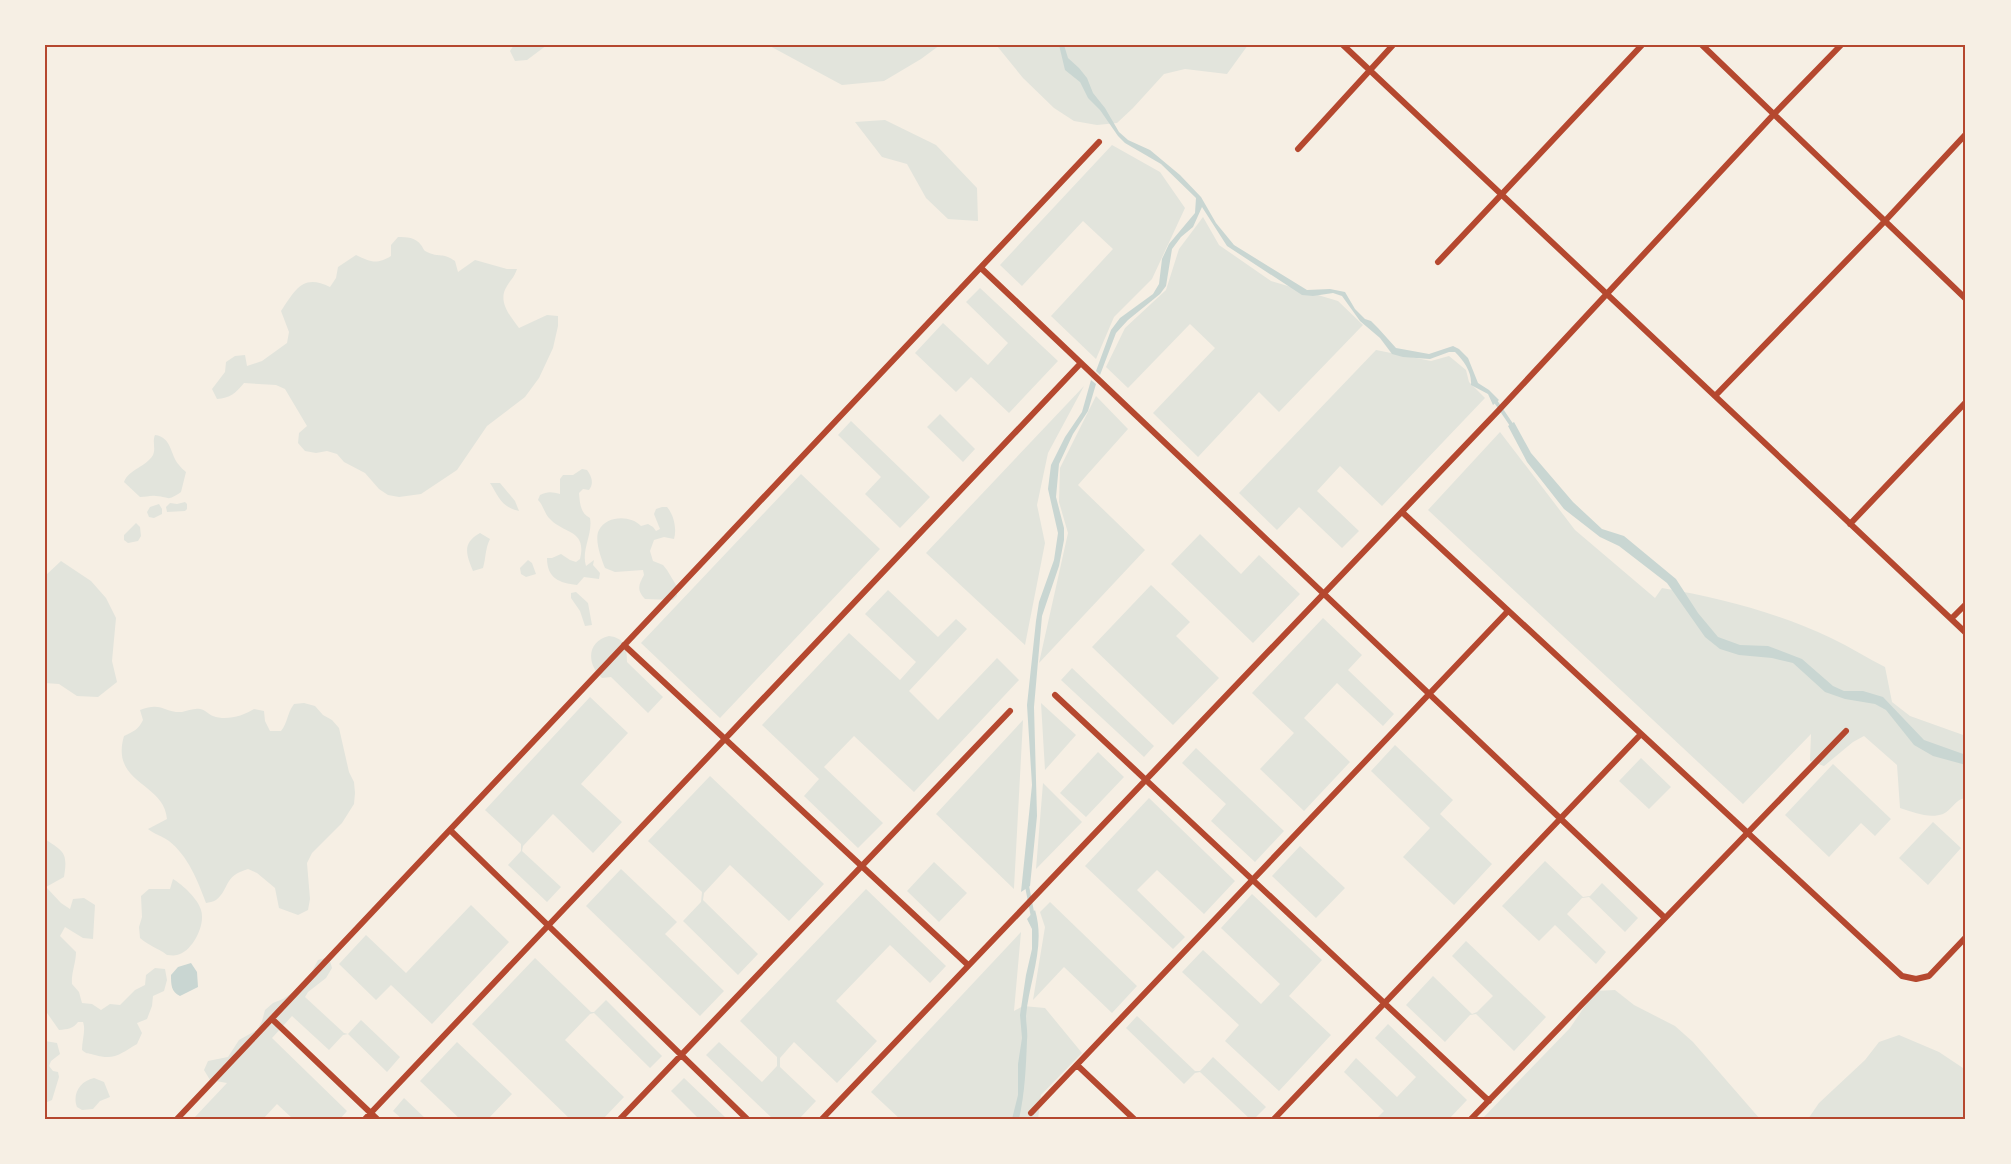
<svg xmlns="http://www.w3.org/2000/svg" width="2011" height="1164" font-family="Mulish,sans-serif">
  <style>
    .green { fill: #e2e4dc }
    .water { fill: #c9d6d2 }
    .lines { fill: none; stroke-linecap: round; stroke-linejoin: round }
    .stream { stroke: #c9d6d2; stroke-width: 4 }
    .minor { stroke: #b5482f; stroke-width: 6 }
    .neatline { fill: none; stroke: #b5482f; stroke-width: 2 }
  </style>
  <rect width="100%" height="100%" fill="#f6efe4"/>
  <path class="green" d="M514 45H547L527 60 515 61 510 51Z
    M768 45H940L921 59 884 81 842 85Z
    M994 45H1248L1227 74 1185 69 1164 74 1133 108 1117 123 1097 125 1074 121 1054 108 1023 78 997 46Z
    M885 120 936 145 977 188 978 221 948 219 926 198 907 164 882 157 855 122Z
    M1112 145 1160 172 1185 208 1152 279 1114 317 1096 359 1051 316 1113 249 1083 221 1022 286 1000 265Z
    M1203 217 1219 245 1271 281 1338 301 1363 325 1279 412 1259 392 1198 457 1153 413 1215 348 1190 324 1128 388 1106 367 1125 328 1166 290 1179 249Z
    M398 237C407 237 415 237 421 245 424 249 423 250 427 252 439 258 442 252 455 261L458 272 475 260 507 269H517C514 278 511 279 507 286 497 301 510 316 519 328L547 315 558 316V326L553 348 539 378 525 397 487 426 457 470 421 494 399 497 388 495 379 489 365 473 344 462 337 454 327 451 316 453 305 451 298 443 299 433 307 426 285 389 276 385 244 383C236 393 230 398 217 399L212 389 225 372 226 362 235 356 245 355 247 366 262 361 287 343 289 332 281 311C295 290 303 273 330 287L336 278 338 267 356 255C371 262 376 265 391 256V245Z
    M980 288 1058 361 1009 413 971 377 956 392 915 353 943 323 988 365 1008 343 966 302Z
    M1376 350 1431 361 1449 356 1466 370 1469 382 1485 398 1382 506 1340 466 1317 491 1359 531 1342 548 1299 507 1277 530 1239 493Z
    M1084 386 1048 453 1037 505 1045 543 1025 645 926 553Z
    M1096 396 1128 429 1078 485 1145 550 1039 663 1068 533 1059 502 1060 468Z
    M940 414 975 449 963 462 927 427Z
    M851 421 930 497 900 528 865 494 881 477 838 435Z
    M1500 432 1575 530 1655 598 1662 588C1721 598 1778 613 1831 638 1850 647 1867 658 1885 667L1892 702 1910 716 1966 736V798C1955 799 1952 810 1943 814 1929 819 1913 812 1900 808L1897 765 1864 736 1853 742 1824 766 1810 761 1811 734 1743 804 1428 510Z
    M155 435C172 437 170 455 179 465 181 468 184 470 186 472L181 492C166 502 171 497 156 496 151 495 146 497 140 497L124 482C129 469 146 467 153 455 156 448 152 442 155 435Z
    M582 469 587 470C592 477 594 483 589 490L583 489 579 493C580 503 580 513 590 518 593 534 581 550 586 566L594 560 593 565 600 573 599 579 584 577 577 585C559 583 547 578 547 558H552L561 554 570 560 576 562 580 559C587 530 565 534 551 520 544 514 544 506 538 500L540 495C548 491 552 492 560 494V479L563 475H573Z
    M801 474 880 549 720 718 641 643Z
    M490 483H500L515 501 519 511C501 507 499 497 490 483Z
    M185 502 187 504V509L185 511 167 512 166 507 170 503 177 504Z
    M159 504 162 509V514L154 518 149 517 147 512 150 507Z
    M662 507H667C674 515 677 529 674 539L664 537 654 540 650 551 653 561 663 565 667 570 676 585 677 596 673 600 645 599C636 590 639 584 644 575L643 570 615 572 605 568C601 558 594 539 599 530 607 515 631 515 641 526L648 524 653 527 656 531 660 529 654 514 656 509Z
    M136 523 140 527 141 536 138 541 128 543 124 540V535Z
    M480 533 490 539C485 549 486 558 483 568L473 571C466 554 462 543 480 533Z
    M1200 534 1241 574 1259 555 1300 594 1253 643 1171 564Z
    M528 560 532 563 536 574 526 577 521 574 520 568Z
    M61 561 91 581 106 598 116 618 112 661 117 682 98 697 77 696 59 684 45 683V576Z
    M1151 585 1190 622 1176 636 1219 678 1173 725 1092 647Z
    M888 590 938 637 956 619 967 629 909 691 938 720 997 658 1019 680 914 792 854 736 824 767 883 823 858 848 804 796 819 779 762 725 849 633 900 680 916 662 865 614Z
    M576 592 588 603 592 625 585 626 580 611 571 598V593Z
    M1323 618 1362 655 1348 670 1394 714 1383 726 1337 683 1304 718 1350 762 1304 811 1260 769 1294 733 1252 693Z
    M609 636C625 638 627 648 627 662L663 697 648 713 611 677 602 678C586 664 587 641 609 636Z
    M1072 668 1154 746 1144 757 1061 680Z
    M590 697 628 733 581 784 622 822 593 853 553 814 523 846 522 851 561 887 547 902 508 865 521 851V844L485 810Z
    M304 703 315 706 323 715 332 720 339 728 349 772 354 782 355 793 354 804 342 823 312 853 307 863 310 899 308 910 298 915 279 908 275 888 257 873 248 869C223 876 230 889 216 900 213 902 209 902 206 903 198 881 188 856 169 841 162 836 154 834 148 829L167 819C164 782 110 784 124 736 133 732 139 729 143 720L140 710C162 701 164 713 182 712 188 711 193 708 200 709 206 710 208 714 213 716 226 721 243 716 254 709L264 711 265 721 270 731H281C288 722 287 713 294 704Z
    M1041 703 1076 735 1045 770Z
    M1023 720 1014 888V889L936 814Z
    M1395 745 1453 800 1440 814 1492 864 1454 905 1403 857 1430 828 1371 771Z
    M1196 748 1284 831 1255 862 1211 821 1226 804 1182 763Z
    M1098 752 1124 777 1086 817 1060 793Z
    M1641 758 1671 787 1649 809 1619 781Z
    M1833 764 1891 819 1875 836 1861 823 1829 857 1785 815Z
    M710 776 824 884 789 921 730 865 704 893 703 900 758 954 738 975 683 921 701 902 702 892 648 841Z
    M1043 783 1082 822 1036 869Z
    M1149 798 1235 881 1204 914 1157 870 1137 890 1185 937 1173 949 1085 866Z
    M1933 822 1961 848 1928 885 1899 858Z
    M45 839C64 852 68 852 64 877L46 887 61 903 70 909 73 899 84 898 95 905 93 939 83 938 65 927 60 936 76 952C76 963 71 973 72 984L79 992 82 1003 92 1004 101 1010 110 1004 120 1005 135 990 145 985 146 975 155 968 165 969 167 980 164 991 153 996 152 1006 147 1019 137 1023 142 1033 137 1044C121 1053 115 1061 95 1055 89 1053 87 1055 82 1050 82 1040 86 1030 83 1022H78C73 1029 68 1029 59 1030L45 1010Z
    M1300 846 1345 888 1316 918 1272 876Z
    M1545 861 1583 897 1590 896 1602 883 1638 918 1625 932 1589 897 1582 898 1567 914 1606 952 1596 964 1555 925 1539 941 1502 906Z
    M934 862 967 893 939 922 907 891Z
    M621 869 677 922 665 934 724 991 700 1016 586 906Z
    M173 879C183 885 198 899 201 910 206 925 192 952 177 955 173 956 170 955 167 955 158 948 149 946 140 938L139 927 142 917 141 896 149 889H170Z
    M866 889 946 966 930 983 890 945 836 1001 877 1041 837 1083 794 1042 780 1058V1067L816 1101 799 1119H773L706 1055 719 1042 762 1082 777 1066V1057L740 1021Z
    M1252 894 1322 960 1289 996 1331 1035 1279 1091 1225 1041 1239 1025 1182 972 1203 950 1261 1004 1280 984 1221 928Z
    M1050 902 1137 986 1112 1013 1064 967 1033 1000 1045 927 1040 912Z
    M471 905 509 942 432 1024 391 985 376 1000 339 964 366 935 406 973Z
    M1021 932 1014 1011 1023 1006 1045 1008 1082 1053 1041 1095 1038 1119H900L871 1092Z
    M1466 941 1546 1017 1514 1051 1476 1014 1470 1015 1445 1042 1406 1005 1433 976 1472 1014 1477 1012 1493 996 1452 956Z
    M329 957 332 968 326 978 308 992 305 997 344 1033 348 1034 361 1020 400 1057 387 1072 348 1034 343 1035 329 1050 292 1016 272 1038 347 1111 340 1119H293L277 1104 263 1119H193L227 1083 210 1080 204 1070 208 1061 228 1057 239 1040 257 1030 262 1021 265 1010 273 1003 283 999 292 993 308 979 318 960Z
    M535 958 591 1012H594L606 1000 662 1056 650 1068 594 1013 590 1014 565 1040 624 1097 603 1119H570L472 1024Z
    M1615 990 1634 1005 1675 1026 1693 1042 1760 1119H1482L1570 1028 1595 991Z
    M1137 1016 1195 1071H1200L1213 1057 1266 1107 1254 1119H1250L1200 1072 1195 1073 1184 1084 1126 1028Z
    M1388 1024 1467 1100 1449 1119H1376L1384 1111 1344 1072 1356 1058 1397 1097 1416 1077 1375 1038Z
    M1899 1035 1939 1052 1966 1070V1119H1808L1819 1103 1865 1060 1879 1042Z
    M45 1041 57 1043 60 1054 51 1061 49 1066 53 1071 58 1072 59 1077 52 1100 45 1103Z
    M457 1042 512 1094 488 1119H460L420 1081Z
    M94 1078 104 1082 110 1097 100 1101 93 1109 82 1110 77 1107C72 1094 80 1081 94 1078Z
    M684 1078 725 1117 723 1119H699L671 1091Z
    M404 1098 426 1119H402L393 1111Z"/>
  <path class="water" d="M1059 45H1064L1068 58 1079 68 1087 78 1093 93 1105 108 1119 132 1128 140 1150 150 1180 175 1201 197 1216 223 1234 245 1307 290 1330 289 1345 292 1355 309 1365 319 1371 321 1378 328 1396 348 1429 354 1453 346 1459 349 1468 358 1478 383 1489 390 1499 400 1493 405 1488 394 1471 385C1472 372 1464 361 1455 352H1449L1430 359 1403 357 1392 354 1380 338 1360 321 1342 296 1333 293 1313 296 1302 295 1227 246 1202 207 1193 227 1181 237 1172 249 1166 286 1160 294 1128 320 1116 333 1100 375 1096 371 1111 330 1120 318 1153 294 1159 284 1162 259 1169 244 1195 213 1196 198 1161 164 1125 143 1118 136 1100 110 1088 98 1080 82 1065 70Z
    M1091 380 1096 384 1088 411 1073 434 1059 464 1056 497 1064 528V540L1059 566 1042 616 1034 707 1037 816 1030 886 1021 892 1032 785 1027 705 1036 621 1039 602 1054 560 1058 533 1048 489 1051 465 1065 437 1082 412Z
    M1514 422 1531 453 1573 502 1602 529 1624 536 1676 579 1698 613 1718 637 1740 645 1768 646 1802 659 1833 686 1844 691H1863L1883 697 1924 740 1966 755V765L1933 756 1914 745 1886 710 1875 704 1845 699 1825 692 1793 663 1772 658 1739 655 1720 649 1705 637 1667 583 1619 546 1600 537 1564 509 1527 462 1508 426Z
    M1035 910C1046 946 1029 981 1026 1016 1026 1024 1028 1032 1027 1040 1026 1066 1025 1093 1019 1119H1012L1018 1095V1064L1022 1038 1020 1015 1026 975 1032 949V929L1027 919Z
    M191 963 197 972 198 987 180 996C171 992 171 984 171 975L178 967Z"/>
  <g class="lines">
    <path class="stream" d="M1494 399 1513 427
      M1027 886 1033 917"/>
    <path class="minor" d="M1343 45 1966 633
      M1702 45 1966 299
      M1298 149 1393 45
      M1438 262 1642 45
      M981 268 1665 918
      M1715 396 1885 221 1966 134
      M1402 512 1902 976 1916 979 1929 976 1966 937
      M1850 524 1966 402
      M1951 619 1966 604
      M624 645 968 965
      M1055 695 1489 1101
      M450 830 747 1119
      M272 1019 377 1119
      M1077 1065 1134 1119
      M1031 1113 1508 611
      M177 1119 1099 142
      M365 1119 1080 364
      M620 1119 1010 711
      M822 1119 1498 411 1774 114 1841 45
      M1274 1119 1641 734
      M1471 1119 1846 731"/>
  </g>
  <rect width="2011" height="1164" fill="none" stroke="#f6efe4" stroke-width="93"/>
  <rect x="46" y="46" width="1918" height="1072" class="neatline"/>
</svg>
